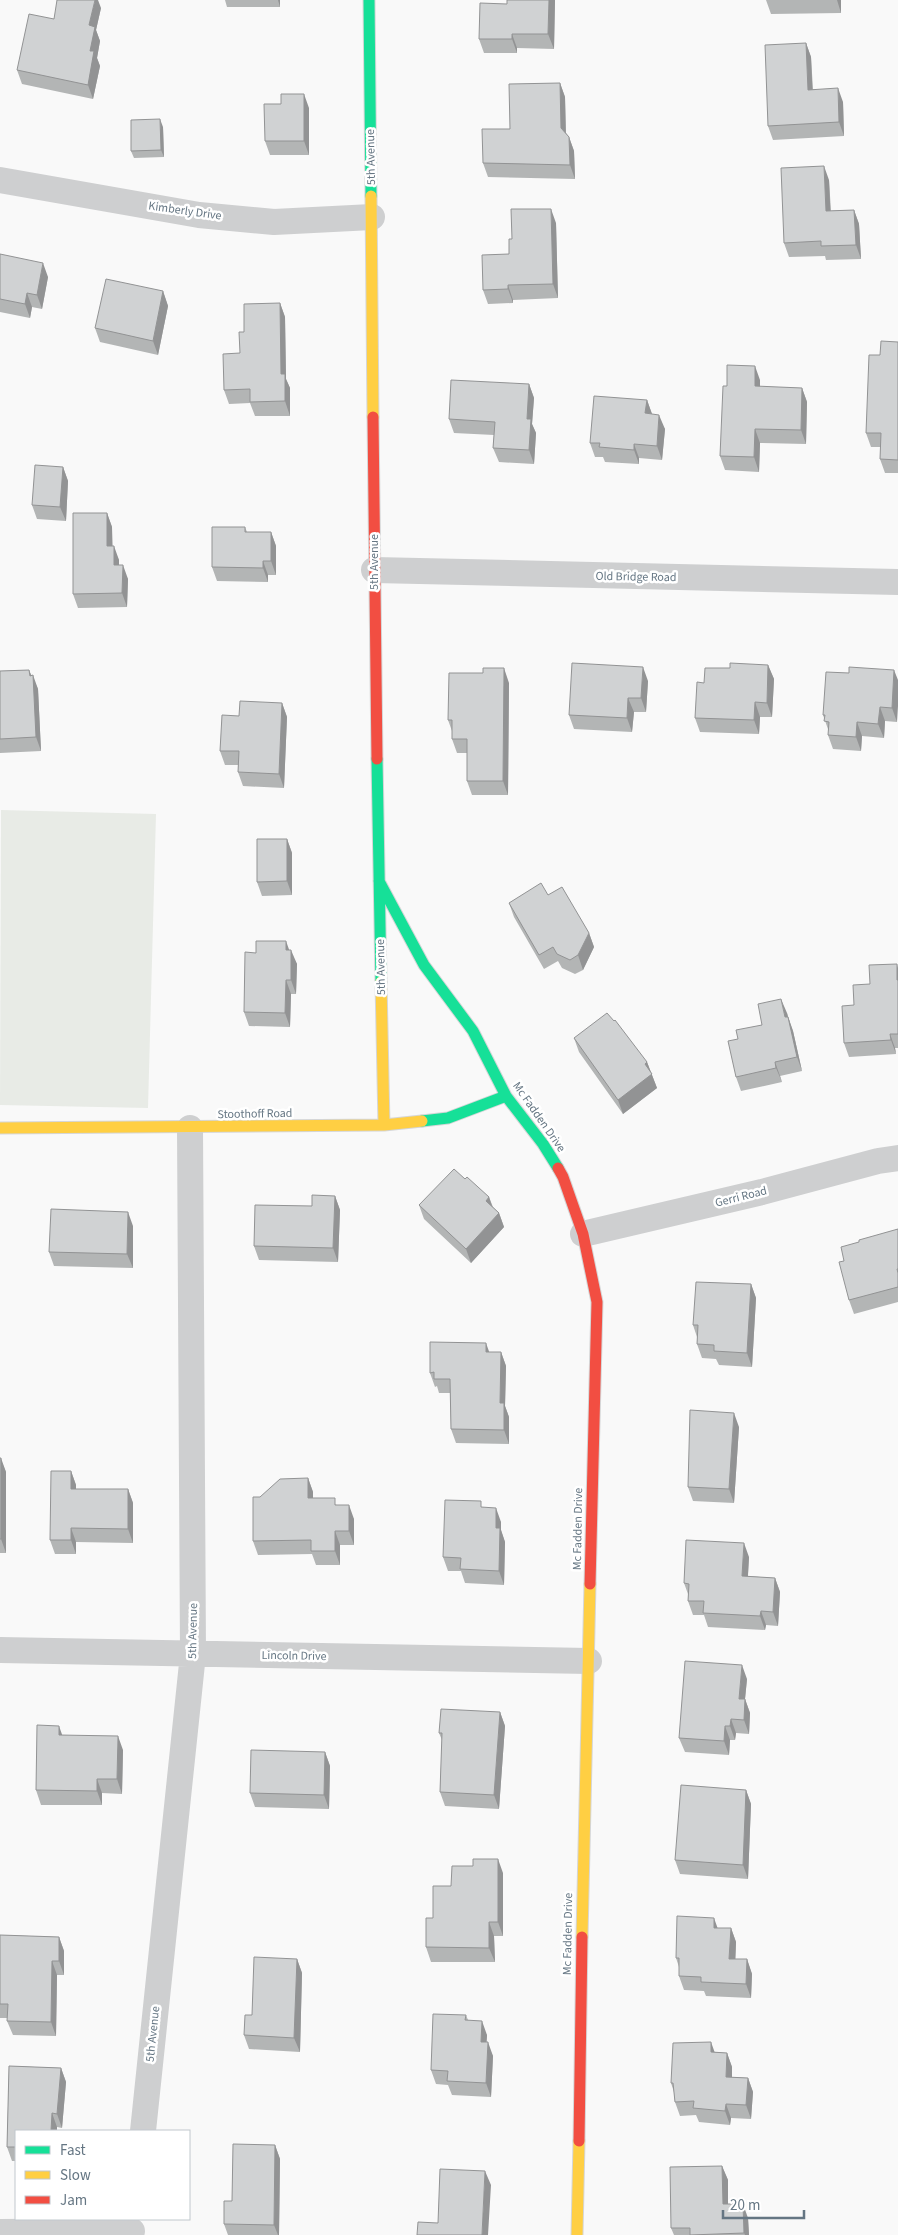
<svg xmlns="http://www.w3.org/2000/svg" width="898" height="2235" font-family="'Source Sans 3',sans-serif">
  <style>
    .green { fill: #e8ebe6 }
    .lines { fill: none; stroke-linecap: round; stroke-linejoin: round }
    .fast-casing { stroke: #d5d6d7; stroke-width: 13 }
    .slow-casing { stroke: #d5d6d7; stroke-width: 13 }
    .jam-casing { stroke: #d5d6d7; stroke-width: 13 }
    .street { stroke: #cecfd0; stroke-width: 26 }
    .fast { stroke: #16e098; stroke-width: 11 }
    .slow { stroke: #ffcf43; stroke-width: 11 }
    .jam { stroke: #f24e42; stroke-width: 11 }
    .wall { fill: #b3b5b5 }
    .shaded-wall { fill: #929394 }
    .building { fill: #d0d2d3; stroke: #929394 }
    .labels { text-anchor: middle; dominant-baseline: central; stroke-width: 5; stroke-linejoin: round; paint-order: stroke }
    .street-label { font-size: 12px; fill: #657683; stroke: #fff }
  </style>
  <rect width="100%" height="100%" fill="#f9f9f9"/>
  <path class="green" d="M1 810 156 814 148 1108 0 1105Z"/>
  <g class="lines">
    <defs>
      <path id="fast" d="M369 0 371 196
        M377 759 381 982
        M379 881 424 965 473 1031 506 1096 543 1144 558 1168
        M422 1121 448 1118 506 1096"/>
      <path id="slow" d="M371 196 373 417
        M381 982 384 1125
        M0 1128 384 1125 422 1121
        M582 1937 590 1584
        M577 2235 579 2141"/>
      <path id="jam" d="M373 417 377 759
        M558 1168 563 1177 583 1234 597 1302 590 1584
        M579 2141 582 1937"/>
    </defs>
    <use href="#fast" class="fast-casing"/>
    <use href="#slow" class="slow-casing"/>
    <use href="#jam" class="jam-casing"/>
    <path class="street" d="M0 180 199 215 274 222 372 217
      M374 570 898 582
      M583 1234 762 1192 878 1161 898 1158
      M0 1650 589 1661
      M143 2131 193 1654 190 1128
      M0 2232 132 2231"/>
    <use href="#fast" class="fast"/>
    <use href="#slow" class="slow"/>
    <use href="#jam" class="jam"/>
  </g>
  <path class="wall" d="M225 0H280V7H227Z
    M507 0H555L554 49 517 48V53H484L479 39 507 4Z
    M766 0H841V13L771 14Z
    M101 8 96 30 100 41 97 58 100 66 93 99 22 84 17 70 54 19Z
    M806 43 811 57 813 89 843 102 844 136 773 140 768 126Z
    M560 83 565 97 566 133 569 137 574 151 575 179 488 177 483 163 510 129Z
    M281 104 309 108V155H270L265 141Z
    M163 127 164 157 134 158 131 151Z
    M829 180 831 211 854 210 859 224 861 259 826 260 825 256 789 257 784 243Z
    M556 223 558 298 513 300V303L488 304 483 290 509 254 512 239Z
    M0 254 48 277 42 309 32 307 30 318 0 312Z
    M163 291 168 306 158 355 100 342 95 328Z
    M280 303 285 317 286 379 290 388V416H255L250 403 229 404 224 390 240 353 244 332Z
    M898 342V473H885L880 459 881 447H871L866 433 880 355Z
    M760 380V387L802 388 807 402 806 444 760 443 759 472 725 470 720 456 727 386Z
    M529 384 534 398 532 424 536 433 534 464 499 462 493 448 494 435 454 433 449 419Z
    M647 400 652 414 665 429 662 460 639 458V464L605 462 603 457H595L590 443Z
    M63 467 68 481 66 521 37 519 32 505Z
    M107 513 112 527V546L119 560V565L128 579 127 607 78 608 73 594Z
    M245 527 247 532H271L276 546V575H268V582L217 581 212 567Z
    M768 665 774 679 772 717H760L759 734 700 732 695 718 704 683 730 668Z
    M29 670 38 689 41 751 0 753V671Z
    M894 670 897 722 885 721 884 738 862 736 861 751 833 749 828 735 829 732 823 715 849 673Z
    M648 681 646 712H634L632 732 574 729 569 715Z
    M509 683 508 795H472L467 781V753H457L452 739V731L448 720Z
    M282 703 287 717 284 788 243 786 238 772V765H225L220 751 239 716Z
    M287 839 292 853V895L262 896 257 882Z
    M548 895 589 933 594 947 583 970 575 974 562 968 558 961 544 969 514 917 509 903Z
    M289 950 297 964 296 994H291L290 1027 249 1026 244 1012 256 953Z
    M898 968V1048H895L896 1054 849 1057 844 1043 854 1005 870 984Z
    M787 1013 793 1031 802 1071 780 1076 782 1082 741 1091 736 1077 738 1039 762 1025Z
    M574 1038 647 1062 657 1088 623 1114 579 1052Z
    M465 1179 489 1197 493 1207 499 1213 504 1227 471 1263 424 1219 419 1205Z
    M335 1196 340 1210 338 1262 259 1260 254 1246 312 1206Z
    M133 1226V1268L54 1266 49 1252Z
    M898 1229V1302L854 1314 849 1300 844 1261 859 1242Z
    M751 1284 756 1298 752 1367 719 1365 716 1359 702 1358 697 1344V1337L693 1325Z
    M490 1352H501L506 1366 505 1406 509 1417V1444L456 1443 451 1429 450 1393H439L437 1386 435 1387 430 1373Z
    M739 1427 734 1503 693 1501 688 1487Z
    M0 1458 6 1472V1553H0Z
    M71 1471 76 1485V1489H128L133 1503V1543L76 1542V1554H55L50 1540Z
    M308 1478 313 1492V1498L337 1505 354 1519V1545H340V1565H316L312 1554 258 1555 253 1541 260 1497Z
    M483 1507 501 1522V1530L505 1542 504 1585 465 1583 461 1571H448L443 1557Z
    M749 1557 748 1576 775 1578 780 1592 778 1626 766 1625 765 1630 708 1627 704 1615H693L688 1601V1594L684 1583Z
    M747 1679 745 1699 750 1713 749 1734 736 1733 735 1740H730L729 1755 685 1752 679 1738Z
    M500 1712 505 1726 499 1809 445 1806 440 1792 442 1740 439 1733Z
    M63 1735 123 1750 122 1794 102 1793V1805H41L36 1790Z
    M325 1752 330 1766 329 1809 255 1807 250 1793Z
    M746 1790 751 1804 748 1879 680 1874 675 1860Z
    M503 1873V1936H494L495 1962H431L426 1947 433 1918 451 1886Z
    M718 1928H731L736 1942 735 1959H747L752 1974 751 1998 706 1996 704 1991 684 1990 679 1976V1967L676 1958Z
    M0 1935 59 1937 64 1951V1975H57L56 2036 13 2035 7 2021 8 2018H0Z
    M297 1959 302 1973 300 2052 249 2049 244 2035 252 2015Z
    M466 2015 468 2020 487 2035 486 2042 493 2056 491 2097 452 2095 448 2085 436 2084 431 2070Z
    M715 2052 727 2053 732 2067V2077L748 2078 753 2092 751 2119 731 2118 730 2125 699 2122 696 2115 680 2116 675 2102 674 2092 671 2083Z
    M9 2066 61 2068 66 2082 62 2128 57 2127V2131H16V2161H12L7 2147Z
    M275 2145 280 2159 279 2235H228L224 2224 232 2201Z
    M722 2166 728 2180V2204L748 2218 749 2235H674L671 2228Z"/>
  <path class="shaded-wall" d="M95 0H98L101 8 96 30 100 41 97 58 100 66 93 99 88 85 90 51 89 25Z
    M278 0H280V7Z
    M549 0H555L554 49 548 34Z
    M837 0H841V13Z
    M512 34 517 48V53L512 39Z
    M806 43 811 57 813 104 808 90Z
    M560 83 565 97 566 142 561 128Z
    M838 88 843 102 844 136 839 122Z
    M304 94 309 108V155L304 141Z
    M160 119 163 127 164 157 161 150Z
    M569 137 574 151 575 179 570 165Z
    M824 166 829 180 831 225 826 211Z
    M551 209 556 223 558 298 553 284Z
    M854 210 859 224 861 259 856 245Z
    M43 263 48 277 42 309 37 295Z
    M508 285 513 300V303L508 289Z
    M163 291 168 306 158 355 153 341Z
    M27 293 32 307 30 318 25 304Z
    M280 303 285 317 286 379 290 388V416L285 401 281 374Z
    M755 366 760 380V400L755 386Z
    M529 384 534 398 532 424 536 433 534 464 529 450 527 419Z
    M802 388 807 402 806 444 801 430Z
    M647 400 652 414 645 413Z
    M659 415 665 429 662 460 657 446Z
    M755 429 760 443 759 472 754 457Z
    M634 444 639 458V464L634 450Z
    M63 467 68 481 66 521 60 507Z
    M107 513 112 527 113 560 107 546Z
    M271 532 276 546V575L271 561Z
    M114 546 119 560V579L114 565Z
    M263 561 268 575V582L263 568Z
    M123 565 128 579 127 607 122 593Z
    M768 665 774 679 772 717 767 703Z
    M643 667 648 681 646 712 641 698Z
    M504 668 509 683 508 795 503 781Z
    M29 670 33 681V675L38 689 41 751 36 737Z
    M894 670 898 680V706L897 722 892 708Z
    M628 698 634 712 632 732 627 718Z
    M755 702 760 717 759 734 754 720Z
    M282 703 287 717 284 788 279 774Z
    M880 707 885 721 884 738 878 724Z
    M857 722 862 736 861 751 856 737Z
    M287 839 292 853V895L287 881Z
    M589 933 594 947 583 970 578 955Z
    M286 941 291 955 286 950Z
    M291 950 297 964 296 994 291 980Z
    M897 964 898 968V982L897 980Z
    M286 980 291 994 290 1027 285 1013Z
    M781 999 787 1013 791 1031 785 1017Z
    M788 1017 793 1031 802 1071 797 1057Z
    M890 1034 895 1048 896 1054 891 1040Z
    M647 1062 657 1088 623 1114 618 1100 645 1064Z
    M775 1062 780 1076 782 1082 776 1068Z
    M335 1196 340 1210 338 1262 333 1248Z
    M489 1197 494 1212 486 1201Z
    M128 1212 133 1226V1268L127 1254Z
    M499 1213 504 1227 471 1263 466 1249Z
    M751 1284 756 1298 752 1367 747 1353Z
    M486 1343 491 1357 486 1352Z
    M501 1352 506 1366 505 1406 509 1417V1444L504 1430 500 1403Z
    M734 1413 739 1427 734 1503 729 1489Z
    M1 1458 6 1472V1553L1 1539Z
    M71 1471 76 1485V1503L71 1489Z
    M308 1478 313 1492V1512L308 1498Z
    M128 1489 133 1503V1543L128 1529Z
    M349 1505 354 1519V1545L349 1531Z
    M496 1508 501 1522V1530L505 1542 504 1585 499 1571 496 1528Z
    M71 1528 76 1542V1554L71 1540Z
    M335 1531 340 1545V1565L335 1551Z
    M744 1543 749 1557 747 1590 742 1576Z
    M775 1578 780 1592 778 1626 773 1612Z
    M761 1611 766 1625 765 1630 760 1616Z
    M742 1665 747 1679 745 1699 750 1713 749 1734 744 1720 739 1699Z
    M500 1712 505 1726 499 1809 494 1795Z
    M731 1719 736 1733 735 1740 730 1726Z
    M59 1726 64 1740 59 1735Z
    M725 1726 730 1740 729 1755 724 1741Z
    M118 1736 123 1750 122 1794 117 1779Z
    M325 1752 330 1766 329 1809 324 1795Z
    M97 1779 102 1793V1805L97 1791Z
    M746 1790 751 1804 748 1879 743 1865Z
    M498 1859 503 1873V1936L498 1922Z
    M714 1918 719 1932 714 1928Z
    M489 1922 494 1936 495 1962 489 1948Z
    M731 1928 736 1942 735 1973 729 1959Z
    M59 1937 64 1951V1975L59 1961Z
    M297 1959 302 1973 300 2052 294 2038Z
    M747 1959 752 1974 751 1998 746 1984Z
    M52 1961 57 1975 56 2036 51 2022Z
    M482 2021 487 2035 486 2056 481 2042Z
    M488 2042 493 2056 491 2097 486 2083Z
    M711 2042 716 2056 711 2052Z
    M727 2053 732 2067V2091L726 2077Z
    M61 2068 66 2082 62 2128 57 2114Z
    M748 2078 753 2092 751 2119 746 2105Z
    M726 2104 731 2118 730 2125 725 2111Z
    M52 2113 57 2127V2131H51Z
    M275 2145 280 2159 279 2235H278L274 2225Z
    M722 2166 728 2180V2218L723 2204Z
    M485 2171 491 2185 488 2235H482Z
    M743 2204 748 2218 749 2235H745L744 2233Z"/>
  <path class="building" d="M57 0H95L89 25 95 27 90 51H94L88 85 17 70 29 14 54 19Z
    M507 0H549L548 34H512V39H479L480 3 507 4Z
    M806 43 808 90 838 88 839 122 768 126 765 45Z
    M560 83 561 128 569 137 570 165 483 163 482 129H510L509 84Z
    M281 94H304V141H265L264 104H281Z
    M160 119 161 150 131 151V120Z
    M824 166 826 211 854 210 856 245 821 246V241L784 243 781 168Z
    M511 209H551L553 284 508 285V289L483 290 482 255 509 254V239H512Z
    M0 254 43 263 37 295 27 293 25 304 0 299Z
    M106 279 163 291 153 341 95 328Z
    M280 303 281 374H285V401L250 402V389L224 390 223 354 240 353 239 332H244V304Z
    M881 341 898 342V460L880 459 881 433H866L869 355H880Z
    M727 365 755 366V386L802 388 801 430 755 429 754 457 720 456 723 386H727Z
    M451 380 529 384 527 419H531L529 450 493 448 495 422 449 419Z
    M594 396 647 400 645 413 659 415 657 446 634 444V450L599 447 600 443H590Z
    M35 465 63 467 60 507 32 505Z
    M73 513H107V546H114V565H123L122 593 73 594Z
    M212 527H245V532H271V561H263V568L212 567Z
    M572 663 643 667 641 698H628L627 718 569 715Z
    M730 663 768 665 767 703 755 702 754 720 695 718 697 682 704 683 705 668H730Z
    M849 667 894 670 892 708 880 707 878 724 857 722 856 737 828 735 829 722 824 721 825 715H823L826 672 849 673Z
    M483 668H504L503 781H467V739H452V720H448L449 673H483Z
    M29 670 30 676 33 675 36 737 0 739V671Z
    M240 701 282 703 279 774 238 772 239 751H220L222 715 239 716Z
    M257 839H287V881L257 882Z
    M541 883 548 895 562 887 589 933 578 955 570 960 557 954 553 947 539 955 509 903Z
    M256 941H286V950H291V980H286L285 1013 244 1012 245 952 256 953Z
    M897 964V980H898V1034H890L891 1040 844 1043 842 1006 854 1005 853 985 870 984 869 965Z
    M781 999 785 1017H788L797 1057 775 1062 776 1068 736 1077 728 1041 738 1039 736 1030 762 1025 758 1004Z
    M607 1013 614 1021 615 1020 647 1062 645 1064 652 1074 618 1100 574 1038Z
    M454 1169 465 1179 467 1177 489 1197 486 1201 499 1213 466 1249 419 1205Z
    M312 1195 335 1196 333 1248 254 1246 255 1205 312 1206Z
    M51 1209 128 1212 127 1254 49 1252Z
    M898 1229V1269H897L898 1273V1287L849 1300 839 1262 844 1261 841 1247 859 1242V1240Z
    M696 1282 751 1284 747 1353 714 1351V1345L697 1344 698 1325H693Z
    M430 1342 486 1343V1352H501L500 1403H504V1430L451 1429 450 1379H434V1372L430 1373Z
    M690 1410 734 1413 729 1489 688 1487Z
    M0 1458H1V1539H0Z
    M51 1471H71V1489H128V1529L71 1528V1540H50Z
    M308 1478V1498H335V1505H349V1531H335V1551H311V1540L253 1541V1497H260L280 1479Z
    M445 1500 481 1501V1507L496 1508V1528H500L499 1571 460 1569 461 1558 443 1557Z
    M686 1540 744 1543 742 1576 775 1578 773 1612 761 1611 760 1616 703 1613 704 1601H688L689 1584 684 1583Z
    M685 1661 742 1665 739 1699H745L744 1720 731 1719 730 1726H725L724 1741 679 1738Z
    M441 1709 500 1712 494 1795 440 1792 442 1733H439Z
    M37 1725 59 1726V1735L118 1736 117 1779H97V1791L36 1790Z
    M251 1750 325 1752 324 1795 250 1793Z
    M681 1785 746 1790 743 1865 675 1860Z
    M473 1859H498V1922H489V1948L426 1947V1918H433V1886H451L452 1866H473Z
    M677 1916 714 1918V1928H731L729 1959H747L746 1984 701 1982V1977L679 1976V1958H676Z
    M0 1935 59 1937V1961H52L51 2022 7 2021 8 2004H0Z
    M254 1957 297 1959 294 2038 244 2035 245 2015H252Z
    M433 2014 466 2015 465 2020 482 2021 481 2042H488L486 2083 447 2081 448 2071 431 2070Z
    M711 2042V2052L727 2053 726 2077 748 2078 746 2105 726 2104 725 2111 693 2108 694 2101 675 2102 673 2083H671L673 2043Z
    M9 2066 61 2068 57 2114 52 2113 51 2131H16V2147H7Z
    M233 2144 275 2145 274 2225 224 2224V2201H232Z
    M722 2166 723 2204H743L744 2233 690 2235V2228H671L670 2167Z
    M440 2169 485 2171 482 2235H417L418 2222 438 2223Z"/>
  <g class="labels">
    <g class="street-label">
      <text transform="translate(371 157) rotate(-91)">5th Avenue</text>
      <text transform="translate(185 211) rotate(8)">Kimberly Drive</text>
      <text transform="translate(374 562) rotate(-90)">5th Avenue</text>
      <text transform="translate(636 577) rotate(1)">Old Bridge Road</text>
      <text transform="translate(381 967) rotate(-91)">5th Avenue</text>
      <text transform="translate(255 1114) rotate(-1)">Stoothoff Road</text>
      <text transform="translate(539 1117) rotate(55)">Mc Fadden Drive</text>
      <text transform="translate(741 1197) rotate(-14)">Gerri Road</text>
      <text transform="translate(578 1529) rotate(-89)">Mc Fadden Drive</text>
      <text transform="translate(193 1631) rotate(-89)">5th Avenue</text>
      <text transform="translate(294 1656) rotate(1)">Lincoln Drive</text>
      <text transform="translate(568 1934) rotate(-89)">Mc Fadden Drive</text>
      <text transform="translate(153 2034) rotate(-84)">5th Avenue</text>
    </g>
  </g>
  <rect x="15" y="2130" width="175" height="90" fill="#ffffff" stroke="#c1c8cd"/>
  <rect x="25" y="2146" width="25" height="8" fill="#16e098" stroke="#c1c8cd"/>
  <text x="60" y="2155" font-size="15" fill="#657683">Fast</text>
  <rect x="25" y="2171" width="25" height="8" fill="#ffcf43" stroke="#c1c8cd"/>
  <text x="60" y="2180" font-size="15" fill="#657683">Slow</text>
  <rect x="25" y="2196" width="25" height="8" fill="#f24e42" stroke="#c1c8cd"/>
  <text x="60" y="2205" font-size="15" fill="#657683">Jam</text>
  <path d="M723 2210v8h81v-8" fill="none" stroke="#657683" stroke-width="2.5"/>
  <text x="730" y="2210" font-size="15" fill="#657683" stroke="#ffffff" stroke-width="4" paint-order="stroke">20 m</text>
</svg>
